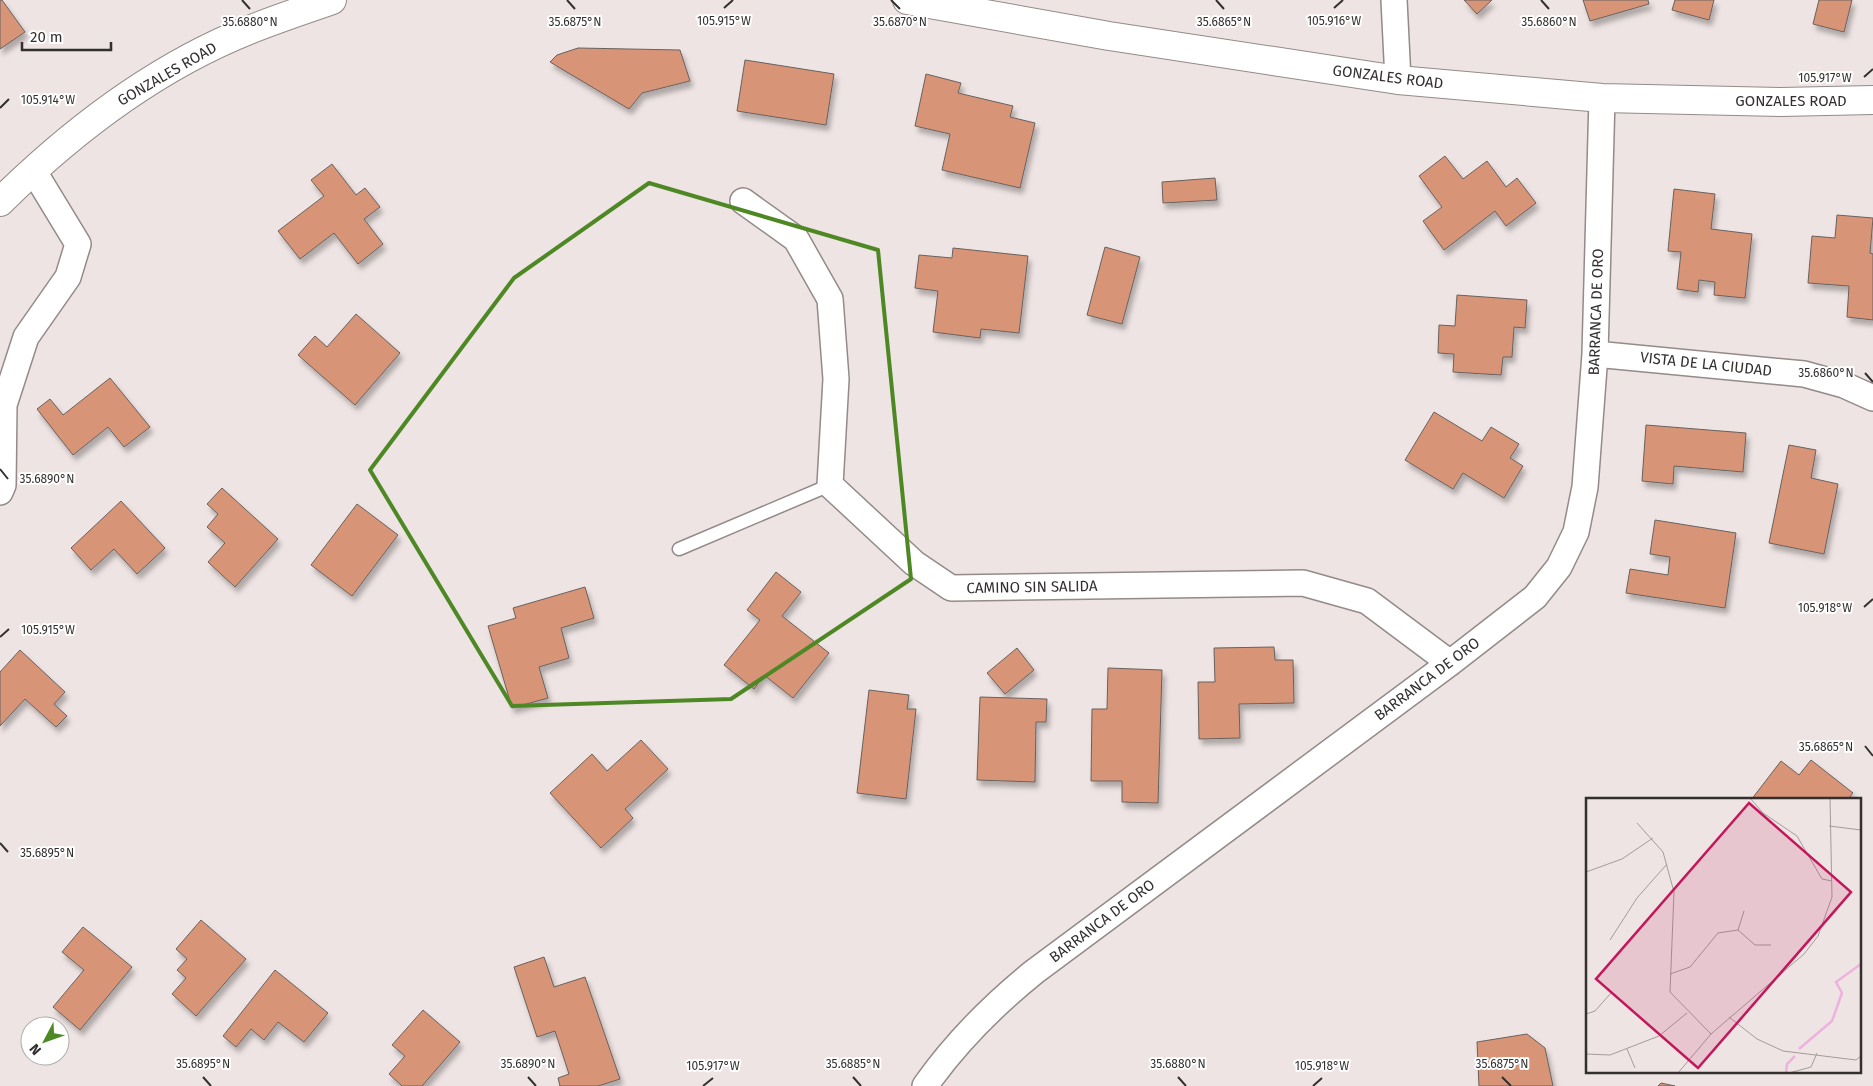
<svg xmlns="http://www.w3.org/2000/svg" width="1873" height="1086" font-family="'Fira Sans',sans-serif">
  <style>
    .building { fill: #d89477; stroke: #68615e; filter: url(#shadow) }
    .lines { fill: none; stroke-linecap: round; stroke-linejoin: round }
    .service-casing { stroke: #938a89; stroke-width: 15 }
    .minor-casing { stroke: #938a89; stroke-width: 28 }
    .tertiary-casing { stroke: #938a89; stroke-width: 30 }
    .service { stroke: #fff; stroke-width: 12 }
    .minor { stroke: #fff; stroke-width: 25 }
    .tertiary { stroke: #fff; stroke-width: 28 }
    .marked { fill: none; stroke: #4e8824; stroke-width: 4; stroke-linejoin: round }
    .ticks { fill: none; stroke: #332f2f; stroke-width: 2 }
    .labels { text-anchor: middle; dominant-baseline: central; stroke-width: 4; stroke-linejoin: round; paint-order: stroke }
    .street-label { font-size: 15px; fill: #332f2f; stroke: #fff }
    .inset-river { fill: none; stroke: #efb1de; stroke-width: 2.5 }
    .inset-road { fill: none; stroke: #a39c9b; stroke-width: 1 }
    .view { fill: #c2185b; fill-opacity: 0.15; stroke: #c2185b; stroke-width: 2.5 }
    .inset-edge { fill: none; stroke: #332f2f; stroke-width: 2.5 }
    .ticks-label { font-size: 12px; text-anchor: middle; fill: #332f2f; stroke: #fff; stroke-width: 4; stroke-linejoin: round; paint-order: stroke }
  </style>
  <defs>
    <filter id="shadow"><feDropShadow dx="3" dy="5.5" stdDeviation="2.5" flood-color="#0004"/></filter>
  </defs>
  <rect width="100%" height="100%" fill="#eee4e3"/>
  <path class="building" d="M0 0H2L25 32 0 49Z
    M1464 0H1492L1477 14Z
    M1583 0H1648L1649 4 1590 21Z
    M1675 0H1714L1709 20 1672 10Z
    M1819 0H1852L1844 32 1813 24Z
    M578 48 680 50 690 81 642 93 629 109 550 62 557 55Z
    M745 60 834 74 826 125 737 111Z
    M926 74 961 83 958 93 1013 106 1010 117 1035 123 1020 188 942 170 950 134 915 126Z
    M1445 156 1463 179 1487 161 1506 187 1517 178 1536 203 1506 226 1495 211 1444 250 1423 221 1442 207 1419 176Z
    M332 164 356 195 365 188 380 207 364 219 383 244 358 264 334 233 300 259 278 231 324 196 311 180Z
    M1215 178 1217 200 1163 203 1162 182Z
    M1674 189 1715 194 1711 229 1752 234 1745 298 1714 295 1715 282 1699 280 1698 292 1677 289 1681 252 1668 251Z
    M1837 215 1873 218 1870 253 1873 254V320L1847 317 1849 286 1808 283 1812 236 1835 238Z
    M1105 247 1140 257 1122 324 1087 315Z
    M953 248 1028 256 1019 333 981 329 980 338 933 332 938 291 915 288 919 255 952 258Z
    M1457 295 1527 300 1525 328 1514 327 1512 357H1503L1501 375 1453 372 1454 354 1438 353 1439 325 1455 326Z
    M356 314 400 353 355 405 298 355 315 336 327 347Z
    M110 378 150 427 124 447 108 427 73 455 37 409 50 399 63 415Z
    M1434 412 1482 441 1491 427 1519 444 1510 458 1523 466 1504 498 1463 473 1453 489 1405 460Z
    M1646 425 1746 433 1743 472 1674 466 1673 484 1642 481Z
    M1789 445 1816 450 1811 478 1838 484 1824 554 1769 543Z
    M222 488 278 539 235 587 208 562 225 543 207 527 218 514 207 504Z
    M121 501 165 548 137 574 114 549 91 570 71 548Z
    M357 504 398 535 352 596 311 565Z
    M1655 520 1736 533 1725 608 1626 593 1630 569 1668 575 1670 557 1650 554Z
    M776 572 801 592 782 616 829 653 793 698 764 675 754 689 724 665 760 620 747 610Z
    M585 587 594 618 561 628 569 658 539 667 548 698 512 708 488 626 516 618 513 608Z
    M1274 647 1275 660H1293L1294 703 1239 704 1240 738 1199 739 1198 682H1215L1214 648Z
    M1017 648 1034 670 1005 694 987 673Z
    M20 650 65 692 54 704 67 716 56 727 25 699 0 726V672Z
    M1108 668 1162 670 1158 803 1122 802V781H1091L1092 709H1107Z
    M869 690 909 695 907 709H916L906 799 857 793Z
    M980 697 1047 699 1046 722H1036L1035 782 977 780Z
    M641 740 668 769 625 809 633 818 601 848 550 793 592 754 607 771Z
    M1811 760 1853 793 1847 800H1751L1781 761 1799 775Z
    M201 920 246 959 196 1016 172 994 186 978 177 970 187 959 176 949Z
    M83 927 132 967 80 1030 53 1007 84 970 62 952Z
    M544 957 554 987 585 977 620 1079 598 1086H560L558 1078 569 1074 555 1031 537 1037 514 967Z
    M275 970 328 1013 304 1042 278 1022 264 1040 251 1029 236 1047 223 1036Z
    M423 1010 460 1042 422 1086H402L389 1074 405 1056 392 1045Z
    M1527 1034 1545 1048 1553 1086H1479L1477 1042Z
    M1661 1083 1675 1086H1658Z"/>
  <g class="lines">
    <defs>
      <path id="service" d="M679 549 830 485"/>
      <path id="minor" d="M1394 0 1398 80
        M743 201 796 239 830 299 836 379 830 485 914 563 951 588 1303 583 1367 601 1450 663
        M1595 354 1804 374 1844 385 1873 398
        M0 492 3 485 4 405 26 337 68 277 78 244 33 170
        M925 1086C956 1042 992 1006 1034 972L1450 663 1535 597 1559 567 1576 532 1585 487 1595 354 1602 98"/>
      <path id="tertiary" d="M907 0 1109 36 1398 80 1602 98 1781 102 1873 100
        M0 202C73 130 154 68 249 30 276 19 304 10 332 0"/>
    </defs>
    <use href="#service" class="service-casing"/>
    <use href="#minor" class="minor-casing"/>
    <use href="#tertiary" class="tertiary-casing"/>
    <use href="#service" class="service"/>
    <use href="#minor" class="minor"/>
    <use href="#tertiary" class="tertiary"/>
  </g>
  <path class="marked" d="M649 183 878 250 911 579 731 699 512 706 370 470 514 278Z"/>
  <path class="ticks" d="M242 0 250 9M567 0 575 9M891 0 900 9M1216 0 1224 9M1541 0 1549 9M724 8 733 0M1334 8 1343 0M1864 77 1873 69M0 108 9 99M1865 373 1873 382M0 469 8 479M1864 607 1873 599M0 637 9 629M1865 746 1873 756M0 843 8 852M203 1077 211 1086M528 1077 536 1086M853 1077 861 1086M1178 1077 1186 1086M1502 1077 1511 1086M703 1086 713 1078M1313 1086 1322 1078"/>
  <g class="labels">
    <g class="street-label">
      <text transform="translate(167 74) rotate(-30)">GONZALES ROAD</text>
      <text transform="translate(1388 77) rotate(7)">GONZALES ROAD</text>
      <text x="1791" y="101">GONZALES ROAD</text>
      <text transform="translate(1596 312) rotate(-88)">BARRANCA DE ORO</text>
      <text transform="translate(1706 364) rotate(6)">VISTA DE LA CIUDAD</text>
      <text transform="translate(1032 587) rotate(-1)">CAMINO SIN SALIDA</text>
      <text transform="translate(1427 679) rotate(-37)">BARRANCA DE ORO</text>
      <text transform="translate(1102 921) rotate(-37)">BARRANCA DE ORO</text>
    </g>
  </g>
  <g transform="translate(1586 798)">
    <rect width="275" height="275" fill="#eee4e3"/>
    <path class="inset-river" d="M213 251 246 223 256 195 250 184 275 166M200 275 201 266 209 258"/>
    <path class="inset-road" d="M164 0 177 15 211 38 236 81 246 83M51 25 77 54 88 94 84 194 125 236M243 28 275 32M0 74 36 61 67 40M152 132 158 113M24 142 51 100 81 66M84 176 104 169 132 135 152 132 169 147H185M0 216 9 213 25 195M143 219 171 241 197 253 270 262 275 258M41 251 49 270M0 256 24 257 73 238 101 215M92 275 125 236 218 156 232 138 246 99 244 0M203 275 225 269 231 255"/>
    <path class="view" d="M163 5 265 94 112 270 10 181Z"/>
    <rect width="275" height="275" class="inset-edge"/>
  </g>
  <g class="ticks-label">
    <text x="724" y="25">105.915°W</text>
    <text x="1334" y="25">105.916°W</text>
    <text x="250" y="26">35.6880°N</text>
    <text x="575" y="26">35.6875°N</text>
    <text x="900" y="26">35.6870°N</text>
    <text x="1549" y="26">35.6860°N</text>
    <text x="1224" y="26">35.6865°N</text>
    <text x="1825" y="82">105.917°W</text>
    <text x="48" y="104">105.914°W</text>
    <text x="1826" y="377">35.6860°N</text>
    <text x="47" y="483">35.6890°N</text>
    <text x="1825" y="612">105.918°W</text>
    <text x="48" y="634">105.915°W</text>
    <text x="1826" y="751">35.6865°N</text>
    <text x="47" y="857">35.6895°N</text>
    <text x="203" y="1068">35.6895°N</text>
    <text x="528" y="1068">35.6890°N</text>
    <text x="853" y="1068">35.6885°N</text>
    <text x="1178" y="1068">35.6880°N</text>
    <text x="1502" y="1068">35.6875°N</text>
    <text x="713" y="1070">105.917°W</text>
    <text x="1322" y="1070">105.918°W</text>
  </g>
  <g transform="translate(45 1041) rotate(229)"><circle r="24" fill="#ffffff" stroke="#adacac"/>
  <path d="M0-4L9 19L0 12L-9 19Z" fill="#4e8824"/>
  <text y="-8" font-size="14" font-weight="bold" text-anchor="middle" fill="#332f2f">N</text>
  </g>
  <path d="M22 42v8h89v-8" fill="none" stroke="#332f2f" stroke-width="2.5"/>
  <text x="30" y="42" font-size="15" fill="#332f2f" stroke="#ffffff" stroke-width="4" paint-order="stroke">20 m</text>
</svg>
